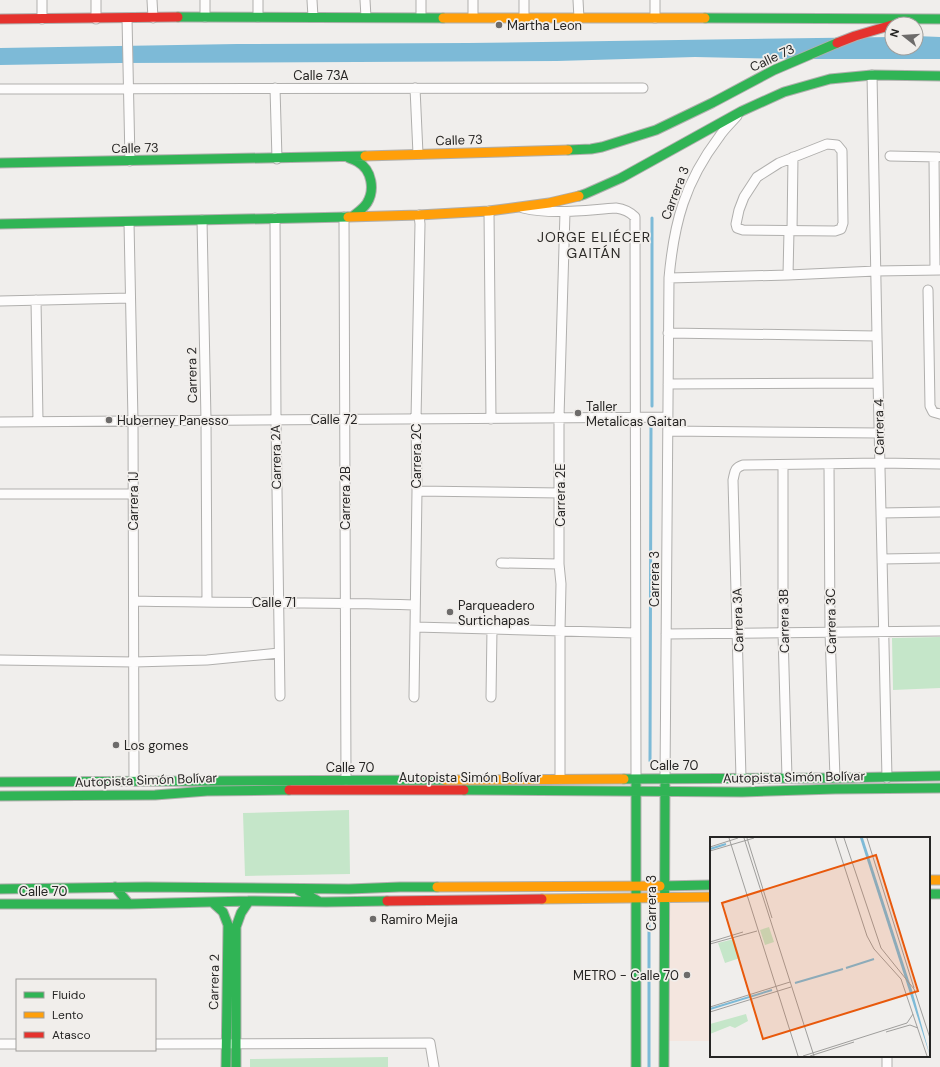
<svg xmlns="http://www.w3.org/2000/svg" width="940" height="1067" font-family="'DM Sans',sans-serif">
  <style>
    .commercial { fill: #f4e6df }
    .green { fill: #c5e6c9 }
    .water { fill: #7dbad7 }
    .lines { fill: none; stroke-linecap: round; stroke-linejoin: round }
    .stream { stroke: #7dbad7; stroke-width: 3 }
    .street-casing { stroke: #b0afad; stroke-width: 11 }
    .fast-casing { stroke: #b0afad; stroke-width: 11 }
    .slow-casing { stroke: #b0afad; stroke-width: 11 }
    .jam-casing { stroke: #b0afad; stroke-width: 11 }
    .street { stroke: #fdfcfc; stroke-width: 9 }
    .fast { stroke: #30b455; stroke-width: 9 }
    .slow { stroke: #ff9f0a; stroke-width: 9 }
    .jam { stroke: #e5322d; stroke-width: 9 }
    .poi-dot { fill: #6d6b6a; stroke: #f1eeeb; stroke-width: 1.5 }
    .labels { text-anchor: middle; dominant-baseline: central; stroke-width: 3.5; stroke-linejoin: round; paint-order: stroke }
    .poi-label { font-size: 13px; fill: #262524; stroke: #f1eeeb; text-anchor: start }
    .street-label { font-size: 13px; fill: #262524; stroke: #f1eeeb }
    .neighbourhood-label { font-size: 14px; letter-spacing: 1px; fill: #2d2b28; stroke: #f1eeeb }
    .inset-river { fill: none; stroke: #7dbad7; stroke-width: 2 }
    .inset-road { fill: none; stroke: #9f9e9c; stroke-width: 1 }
    .view { fill: #e8590c; fill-opacity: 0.15; stroke: #e8590c; stroke-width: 2 }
    .inset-edge { fill: none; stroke: #262524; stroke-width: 2 }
  </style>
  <rect width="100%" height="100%" fill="#f0eeec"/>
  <path class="commercial" d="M711 897V1041H663L664 898Z"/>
  <path class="green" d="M940 637V688L893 690 892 638Z
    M349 810 350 874 245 876 243 813Z
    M388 1057V1067H250V1059Z"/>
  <path class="water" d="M916 36 940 37V59H785L695 57 557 61 120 63 0 65V48L237 44 468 43 892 37V48H916Z"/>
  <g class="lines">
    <path class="stream" d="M652 406V218
      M650 761 651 425
      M649 918V1067"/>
    <defs>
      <path id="street" d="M42 0V19
        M96 0V19
        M152 0 153 18
        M205 0V17
        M258 0V17
        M312 0 313 17
        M365 0 366 17
        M421 0V17
        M473 0V17
        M524 0V18
        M578 0 579 18
        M127 18 130 161
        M655 18V0
        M872 75 877 336 887 778
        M275 88 277 159
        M415 88 418 154
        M0 89 643 88
        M827 144 837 145 842 151 843 223 841 229 835 231 743 230 737 228 736 224 739 210 744 197 757 177 779 163Z
        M890 156 938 157
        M934 157 935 270
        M523 208C553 215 585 210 616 208 624 209 629 211 635 217L636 779
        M489 211 491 419
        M344 217 346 780
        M275 218 276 420 280 696
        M202 220 206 420 207 602
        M129 222 133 421 134 781
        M792 231 793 157
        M788 275 789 231
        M669 278 788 275 876 271 940 270
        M928 290 930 406 933 412 940 414
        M36 300 38 421
        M0 301 130 298
        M668 333 877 336
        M668 384 878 383
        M0 422 668 417
        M668 431 879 433
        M829 464 830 632 835 778
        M783 465V633L787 778
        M417 491 560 493
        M0 494H133
        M881 513 940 512
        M882 559 940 558
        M501 563 559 564
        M134 601C227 603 321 602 414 605
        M415 627 635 633
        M666 634 940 631
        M0 660 134 662 207 660 279 653
        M414 697 417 491 416 419 420 224 419 215
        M491 697 492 629
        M741 778 733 480C735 472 734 468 743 465L880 463 940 464
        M560 779V630L561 584 559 564V417L565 212
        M665 779 669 278C674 222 685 182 719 137 724 129 731 123 737 116
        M0 1044H17
        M155 1044 430 1043 434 1067
        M887 1067V1056"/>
      <path id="fast" d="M178 17 443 18
        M705 18 940 19
        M568 150 591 149 602 147 656 130 712 103 774 70 837 43
        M349 158C352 159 355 160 358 162 372 170 375 190 367 203 363 209 358 212 353 216
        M0 163 365 156
        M579 196 585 194 621 178 742 111 784 92 830 79 872 75 940 76
        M0 224 348 217
        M624 779 835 778 940 776
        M0 782 445 780
        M636 784V1067
        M464 790 742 792 835 789 940 788
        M0 796 155 795 207 791 289 790
        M660 886 711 885
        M115 887 129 904
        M0 889 146 887 349 889 400 887H437
        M298 890 320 902
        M929 894H940
        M212 902 223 912 228 925 226 1067
        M0 904H129L249 901 326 902 387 901
        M236 1067V927L241 913 249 901
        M664 1067 665 784"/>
      <path id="slow" d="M443 18H705
        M365 156 568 150
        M348 217 419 215 489 211 549 203 579 196
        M445 780 624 779
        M929 880H940
        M437 887 660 886
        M542 899 711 897"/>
      <path id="jam" d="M0 19 178 17
        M837 43 855 36 892 25
        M289 790H464
        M387 901 542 899"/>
    </defs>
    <use href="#street" class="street-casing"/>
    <use href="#fast" class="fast-casing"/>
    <use href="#slow" class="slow-casing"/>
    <use href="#jam" class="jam-casing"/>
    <use href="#street" class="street"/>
    <use href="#fast" class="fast"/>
    <use href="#slow" class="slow"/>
    <use href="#jam" class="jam"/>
  </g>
  <g class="poi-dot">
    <circle cx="499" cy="25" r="4"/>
    <circle cx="578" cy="413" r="4"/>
    <circle cx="109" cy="420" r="4"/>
    <circle cx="450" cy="612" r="4"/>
    <circle cx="116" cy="745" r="4"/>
    <circle cx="373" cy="919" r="4"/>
    <circle cx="687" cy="975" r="4"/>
  </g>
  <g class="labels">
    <g class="poi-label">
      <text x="507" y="25">Martha Leon</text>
      <text x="586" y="406">Taller<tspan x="586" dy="15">Metalicas Gaitan</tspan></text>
      <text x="117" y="420">Huberney Panesso</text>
      <text x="458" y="605">Parqueadero<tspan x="458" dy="15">Surtichapas</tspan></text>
      <text x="124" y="745">Los gomes</text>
      <text x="381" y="919">Ramiro Mejia</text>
      <text x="679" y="975" text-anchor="end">METRO - Calle 70</text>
    </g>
    <g class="street-label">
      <text transform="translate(772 58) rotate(-25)">Calle 73</text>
      <text x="321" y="75">Calle 73A</text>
      <text transform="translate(459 140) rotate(-2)">Calle 73</text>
      <text transform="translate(135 148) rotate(-1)">Calle 73</text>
      <text transform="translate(675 193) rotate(-69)">Carrera 3</text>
      <text transform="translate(192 375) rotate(-91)">Carrera 2</text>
      <text x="334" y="419">Calle 72</text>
      <text transform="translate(879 427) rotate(-91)">Carrera 4</text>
      <text transform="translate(416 456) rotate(-90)">Carrera 2C</text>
      <text transform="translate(276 457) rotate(-91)">Carrera 2A</text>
      <text transform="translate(560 495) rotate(-90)">Carrera 2E</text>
      <text transform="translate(345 498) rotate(-90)">Carrera 2B</text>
      <text transform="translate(133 501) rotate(-90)">Carrera 1J</text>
      <text transform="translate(654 579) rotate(-90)">Carrera 3</text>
      <text x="274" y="602">Calle 71</text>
      <text transform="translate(738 620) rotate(-92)">Carrera 3A</text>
      <text transform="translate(784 621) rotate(-91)">Carrera 3B</text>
      <text transform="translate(831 621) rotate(-91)">Carrera 3C</text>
      <text x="674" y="765">Calle 70</text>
      <text x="350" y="767">Calle 70</text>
      <text x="470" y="777">Autopista Simón Bolívar</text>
      <text transform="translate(794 777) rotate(-1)">Autopista Simón Bolívar</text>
      <text transform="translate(146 780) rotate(-2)">Autopista Simón Bolívar</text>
      <text x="43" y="891">Calle 70</text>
      <text transform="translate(651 903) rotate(-90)">Carrera 3</text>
      <text transform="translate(214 982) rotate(-89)">Carrera 2</text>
    </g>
    <g class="neighbourhood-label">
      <text x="594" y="237">JORGE ELIÉCER<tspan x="594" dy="16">GAITÁN</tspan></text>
    </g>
  </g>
  <g transform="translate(710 837)">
    <rect width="220" height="220" fill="#f0eeec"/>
    <path d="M59 90 64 105 55 108 50 93ZM24 102 30 121 15 126 8 106ZM36 177 38 184 25 191 20 189 0 197V187Z" fill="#c5e6c9"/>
    <path d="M150 1H153L202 153 220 219Z" fill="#7dbad7"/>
    <path class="inset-river" d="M0 12 16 7M136 131 164 122M85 146 133 132M0 172 62 153"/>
    <path class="inset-road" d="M19 1 88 219M34 1 104 219M37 1 62 81M125 1 157 99 164 112 191 142 217 219M134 1 171 111 204 152 220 201M157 1 204 151M0 10 28 1M0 14 44 1M0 105 33 95M0 107 47 94M0 170 80 145M0 175 81 150M176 195 200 188 208 191M93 219 197 186 203 177M100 219 144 205"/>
    <path class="view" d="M166 18 208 154 53 202 12 66Z"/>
    <rect width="220" height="220" class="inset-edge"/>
  </g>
  <rect x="16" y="979" width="140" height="72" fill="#f1eeeb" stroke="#a09e9b"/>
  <rect x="24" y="992" width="20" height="6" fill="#30b455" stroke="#a09e9b"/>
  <text x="52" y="999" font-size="12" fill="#262524">Fluido</text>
  <rect x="24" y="1012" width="20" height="6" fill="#ff9f0a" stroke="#a09e9b"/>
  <text x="52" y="1019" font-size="12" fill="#262524">Lento</text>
  <rect x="24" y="1032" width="20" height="6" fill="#e5322d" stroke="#a09e9b"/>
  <text x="52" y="1039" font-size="12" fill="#262524">Atasco</text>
  <g transform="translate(904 36) rotate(287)"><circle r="19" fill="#f1eeeb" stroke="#a09e9b"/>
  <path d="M0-3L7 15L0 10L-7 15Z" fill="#6d6b6a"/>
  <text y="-6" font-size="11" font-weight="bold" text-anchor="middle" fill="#262524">N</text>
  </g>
</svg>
